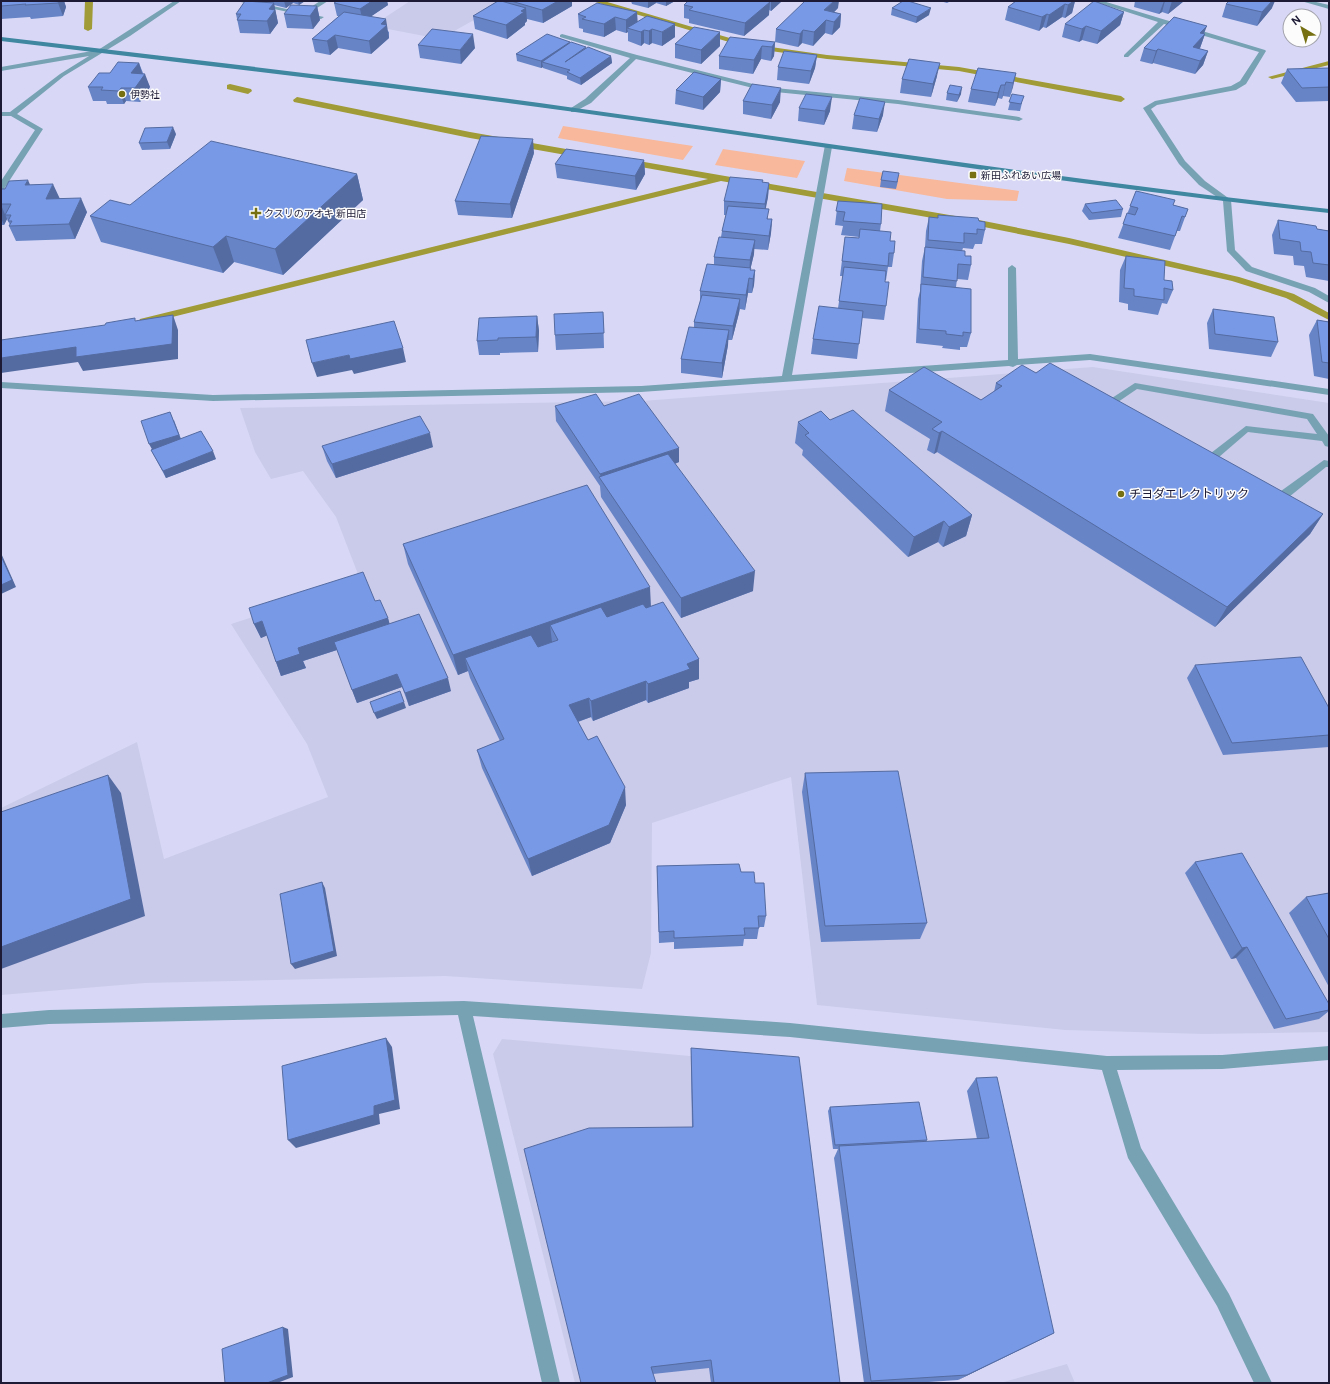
<svg xmlns="http://www.w3.org/2000/svg" width="1330" height="1384" font-family="'DM Sans','Noto Sans JP',sans-serif">
  <style>
    .built { fill: #cacaea }
    .green { fill: #f7b89c }
    .lines { fill: none; stroke-linecap: round; stroke-linejoin: round }
    .stream { fill: #a09a37; fill-rule: evenodd }
    .lane { fill: #77a2b4; fill-rule: evenodd }
    .street { fill: #77a2b4; fill-rule: evenodd }
    .secondary { fill: #3f86a0; fill-rule: evenodd }
    .wall { fill: #6784c6 }
    .shaded-wall { fill: #546ba1 }
    .building { fill: #7899e6; stroke: #546ba1 }
    .poi-dot { fill: #767012; stroke: #fcfcfc; stroke-width: 1.5 }
    .labels { text-anchor: middle; dominant-baseline: central; stroke-width: 3; stroke-linejoin: round; paint-order: stroke }
    .far-poi-label { font-size: 10px; fill: #1c1a35; stroke: #fcfcfc; text-anchor: start }
    .poi-label { font-size: 12px; fill: #1c1a35; stroke: #fcfcfc; text-anchor: start }
  </style>
  <rect width="100%" height="100%" fill="#d8d8f6"/>
  <path class="built" d="M410 1H508L440 39 372 26Z
    M1093 367 1329 403V1032L1204 1034 1065 1030 817 1005 791 777 652 823 651 953 642 989 445 976 145 983 1 995V808L137 742 164 859 328 797 307 744 231 624 361 582 336 517 303 471 271 479 255 452 240 408 642 401Z
    M502 1039 801 1066 839 1383H575L493 1054Z
    M1067 1364 1075 1383H1000Z"/>
  <path class="green" d="M563 126 693 146 683 160 558 138Z
    M723 149 805 161 797 178 715 165Z
    M847 168 1019 191 1017 201 947 199 844 181Z"/>
  <g class="lines">
    <path class="stream" d="M85 1H93L92 29 88 31 84 29Z
      M592 1H604L750 44 827 55 959 67 1121 96 1125 99 1121 102 959 71 827 59 749 48Z
      M1329 61V65L1272 79 1268 77Z
      M230 84 251 89 252 91 248 94 227 89V85Z
      M297 97 470 132 583 152 587 155 583 158 470 138 294 102 293 100Z
      M627 159 984 221 1069 238 1239 277 1294 294 1329 313V320L1286 298 1232 281 1069 244 984 227 721 181 144 324 139 321 140 319 708 179 624 164V160Z"/>
    <path class="lane" d="M236 1H249L324 17 321 19Z
      M1135 383 1313 414 1329 436V447L1325 446 1322 441 1248 432 1219 457H1211L1210 455 1211 453 1246 426 1317 434 1307 419 1137 389 1118 402H1112L1110 400 1112 398Z
      M1324 460 1329 461V467H1326L1289 497H1281L1280 494 1281 491Z"/>
    <path class="street" d="M174 1H181L130 36 64 76 17 114 43 129 4 189H1V181L35 130 11 116H1V112H10L60 74 89 56 1 71V67L92 51 95 52Z
      M320 1H328L306 15H302V13Z
      M1093 1H1103L1265 50 1266 51 1246 84 1236 90 1157 105 1151 109 1185 161 1205 181 1231 200 1235 250 1252 267 1315 288 1329 296V303L1309 292 1246 271 1227 251 1223 201 1199 185 1179 164 1143 108 1155 101 1231 86 1240 81 1259 52 1164 24 1128 57H1124V55L1158 22Z
      M1301 1H1312L1329 5V9Z
      M562 34 637 55 765 87 898 100 1019 117 1023 119 1019 121 898 104 765 91 636 59 591 103 574 112H571V108L585 99 630 58 560 37V35Z
      M825 145 832 147 792 375 1008 360V268L1012 265 1016 268 1018 359 1090 354 1329 389V395L1090 360 1017 365 1013 367 1009 366 641 392 213 401 1 388V382L213 395 641 386 782 376Z
      M464 1001 790 1023 1107 1056 1222 1055 1329 1046V1060L1222 1069 1117 1070 1141 1148 1229 1294 1272 1383H1254L1217 1306 1128 1158 1102 1070 790 1037 473 1016 560 1383H542L458 1015 49 1024 1 1028V1014L49 1010Z"/>
    <path class="secondary" d="M1 37C193 60 384 81 575 108 826 143 1077 181 1329 209V213C1077 186 826 147 575 112 384 86 193 64 1 41Z"/>
  </g>
  <path class="wall" d="M1 1H64L66 7 63 16 31 19 30 17 1 19Z
    M262 1H305L299 5 293 3 286 8 274 5 278 23 270 34 240 33 236 14 262 2Z
    M337 1H387L388 5 371 16 389 32V38L371 54 338 48 330 55 315 52 312 39 339 16H337L334 3Z
    M498 1H572V6L543 23 527 19V21L525 23V25L507 39 475 29 473 16Z
    M631 1H675L666 6 656 3 648 8 632 4Z
    M688 1H782L771 11 769 10V15L744 36 689 23V19L684 18V5Z
    M940 1H951L947 3Z
    M1016 1H1075L1072 13 1065 18 1062 17 1046 28 1043 27 1039 31 1005 20 1008 7Z
    M1135 1H1184L1168 14 1162 12 1159 14 1134 7Z
    M1226 4 1272 8 1257 26 1222 17Z
    M317 6 320 20 313 29 287 28 284 14Z
    M838 8 834 12 841 14 840 27 832 35 825 33 813 46 802 43 798 47 775 42 776 29Z
    M892 8 929 15 916 23 891 15Z
    M637 12V22L675 37 662 46 652 43 649 45 644 43 641 46 628 41V32L626 33 616 30 604 37 583 32V29L579 28 578 14Z
    M1124 12 1120 25 1097 44 1082 40 1079 42 1062 37 1065 24Z
    M1204 34H1205L1200 48 1199 49 1208 51 1203 65 1195 74 1153 63 1152 64 1140 61 1144 48Z
    M775 42 774 56 771 61 761 59 753 74 719 69V56Z
    M570 43 611 56 612 63 581 85 567 79V76L543 68V67L541 68 517 61 516 54Z
    M675 44 720 46 701 64 675 58Z
    M418 45 475 48 461 64 420 58Z
    M817 55 815 68 809 84 777 80 778 67Z
    M139 63 143 73 150 87 140 102 126 101 124 104H107L106 101H93L88 87 110 73Z
    M1329 68V101L1296 102 1281 83 1287 69Z
    M1016 73 1010 97 1003 96 1002 99 998 98 995 106 968 102 971 89Z
    M937 76 931 97 900 93 902 79Z
    M721 79 720 92 703 110 675 104 676 90Z
    M947 93 961 94 957 102 946 100Z
    M1012 94 1022 103 1020 111 1008 110Z
    M743 101 780 102 771 119 743 114Z
    M799 108 830 111 824 125 798 121Z
    M854 115H883L877 132 852 129Z
    M176 134 170 149 142 150 139 143Z
    M534 153 512 218 458 215 455 201Z
    M644 160 645 174 636 190 557 178 555 164Z
    M357 174 363 200 283 275 234 262 223 273 101 242 90 216 130 205Z
    M881 180 898 181 896 189 880 187Z
    M763 182 769 183 768 197 765 209 768 219H772L771 233 768 250 754 249V254L750 270H755L754 285 752 293H748L745 310 740 309 739 313 732 340H728V345L722 378 681 373V359L694 327V322L700 303V291L714 265V257L721 237 722 231 726 215H724V201Z
    M30 185 60 199 87 212 75 239 16 241 9 226 10 225 7 219 4 225H1V189Z
    M1136 191 1173 205 1188 209 1180 231H1177L1170 250 1118 238Z
    M838 201 881 224 880 231 890 241 894 253 892 267H888L886 280H885L886 306 884 320 862 318 857 359 811 354 813 339 838 308 843 276H840L845 237 859 238V237L841 235 843 226 835 225Z
    M1085 204 1123 209 1121 217 1089 220 1082 211Z
    M938 215 979 221 985 230 982 244H975L973 249 963 248 962 251 971 265 968 280 957 279 956 287 971 333 967 347H960V350L942 348 943 346 916 343 918 299 920 291 922 261 925 247 926 231 929 217 938 218Z
    M1278 220 1317 229 1329 231V281L1306 277 1304 266 1294 265 1293 256 1274 254 1272 235Z
    M1126 256 1164 280 1173 290 1167 304 1162 303 1158 315 1128 310V304L1119 302 1120 270Z
    M1213 309 1278 342 1271 357 1209 349 1207 323Z
    M603 312 604 348 556 350 555 335Z
    M537 316 539 331 538 352 500 353V355H479L477 341Z
    M1317 320 1329 322V379L1314 376 1309 335Z
    M1036 373 1323 514 1310 534 1215 627 937 452 934 454 927 450 930 439 885 411 889 390 981 400 994 392 996 383Z
    M555 406H604L679 462 675 464 753 591 681 618 601 497 600 486 556 421Z
    M174 420 181 439 216 459 166 478 151 450Z
    M830 420 972 515 966 536 943 547 938 542 908 557 802 455 803 450 795 443 798 422Z
    M322 446 433 447 336 478 327 461Z
    M403 544 651 607 699 659V679L689 682V688L648 703 646 700 593 721 591 717 578 722 588 740 626 805 610 843 532 876 482 768 477 750 500 741 470 678 468 671 458 675 408 564Z
    M375 601 388 618 389 624 451 691 409 706 402 687 357 703 337 650 303 661 306 668 281 676 276 662 267 635 261 638 254 624Z
    M1195 665 1329 708V747L1223 755 1187 678Z
    M805 773 927 923 920 939 821 942 802 792Z
    M1195 862 1329 1004V1011L1319 1019 1274 1029 1236 958 1231 959 1185 873Z
    M657 866 741 872 755 883 766 916 764 927H759L757 939H744L743 946 674 949V942L659 943Z
    M1329 893V987L1289 913 1306 897Z
    M691 1048 840 1383H711L709 1368 653 1374 581 1383 692 1127 691 1065Z
    M976 1078 1054 1333 1042 1339 958 1380 914 1383H864L834 1158 838 1149H833L828 1111 830 1107 927 1140 926 1142 977 1139 967 1091Z"/>
  <path class="shaded-wall" d="M59 1H64L66 7 63 16 58 3Z
    M284 1H292L293 3 286 8Z
    M298 1H305L299 5Z
    M372 1H387L388 5 363 22 360 9Z
    M558 1H572V6L543 23 542 10Z
    M648 1H656V3L648 8Z
    M666 1H675L666 6Z
    M771 1H782L771 11Z
    M834 1H839L838 8 823 23 824 10Z
    M1069 1H1075L1072 13 1065 18Z
    M1164 1H1165L1162 12 1159 14Z
    M1172 1H1184L1168 14Z
    M1272 1H1275L1272 8 1257 26 1262 12Z
    M770 2 769 15 744 36 745 23Z
    M274 3 278 23 270 34 267 21 269 9Z
    M1065 4 1062 17 1046 28 1049 15Z
    M317 6 320 20 313 29 310 16Z
    M526 8 527 21 525 23V25L507 39 506 25 521 11Z
    M931 8 929 15 916 23 917 17Z
    M637 12 638 26 627 28 628 32 626 33V20Z
    M1124 12 1120 25 1097 44 1101 31Z
    M841 14 840 27 832 35 834 22Z
    M1047 14 1043 27 1039 31 1042 17Z
    M615 17 616 30 604 37V24Z
    M386 19 389 38 371 54 369 41 381 24Z
    M826 20 825 33 813 46 814 32Z
    M675 24V37L662 46V32Z
    M1086 26 1082 40 1079 42 1082 29Z
    M1207 26 1203 36 1205 34 1200 48 1191 58 1193 47 1200 33Z
    M652 29V43L649 45V31Z
    M644 30V43L641 46V32Z
    M803 30 802 43 798 47 800 34Z
    M720 32V46L701 64V50Z
    M473 34 475 48 461 64 460 50Z
    M335 35 338 48 330 55 327 41Z
    M570 42V49L542 62 543 67 541 68V61Z
    M775 42 774 56 771 61 772 47Z
    M762 46 761 59 753 74 754 60Z
    M1158 49 1153 63 1152 64 1156 51Z
    M1208 51 1203 65 1195 74 1200 61Z
    M817 55 815 68 809 84 811 71Z
    M611 56 612 63 581 85 580 78Z
    M139 63 143 76 145 74 150 87 140 102 135 88 131 73Z
    M940 63 937 76 931 97 933 84Z
    M1016 73 1013 87 1010 97 1013 83Z
    M721 79 720 92 703 110V97Z
    M1006 82 1003 96 1002 99 1005 85Z
    M1001 85 998 98 995 106 998 93Z
    M962 87 961 94 957 102 959 95Z
    M121 88 126 101 124 104 119 91Z
    M781 88 780 102 771 119 772 105Z
    M832 97 830 111 824 125 825 111Z
    M885 102 883 115 877 132 879 119Z
    M173 127 176 134 170 149 167 142Z
    M533 139 534 153 512 218 510 204Z
    M644 160 645 174 636 190 635 176Z
    M357 174 363 200 283 275 275 249Z
    M28 180 34 194 25 185Z
    M769 183 768 197 764 218 765 204Z
    M53 184 60 199 53 214 46 199Z
    M81 198 87 212 75 239 69 224Z
    M1 205 7 219 4 225 1 218Z
    M772 219 771 233 768 250 769 236Z
    M226 236 234 262 223 273 213 247Z
    M755 240 754 254 749 275 750 260Z
    M755 270 754 285 752 293 753 279Z
    M749 278 748 293 745 310 746 295Z
    M740 299 739 313 732 340 733 326Z
    M173 315 178 330V359L83 371 78 362 1 373V358Z
    M537 316 539 331 538 352 536 337Z
    M729 330 728 345 722 378V363Z
    M403 348 406 362 354 374 352 370 317 377 312 363 349 355Z
    M170 412 182 442 153 451 149 444Z
    M942 431 937 452 934 454 939 433Z
    M430 433 433 447 336 478 332 464Z
    M679 448V462L606 487 601 478 600 474Z
    M213 451 216 459 166 478 163 471Z
    M1323 514 1310 534 1215 627 1227 607Z
    M972 515 966 536 943 547 949 527Z
    M944 521 938 542 908 557 914 537Z
    M1 553 16 587 1 594Z
    M755 571 753 591 681 618V598Z
    M650 587 651 607 558 640 550 625 552 642 471 670 465 658 468 671 458 675 453 655Z
    M388 618 392 632 303 661 306 668 281 676 276 662 298 648Z
    M262 621 268 635 261 638 254 624Z
    M699 659V679L689 682V688L648 703V684L687 664Z
    M397 674 402 687 357 703 352 690Z
    M448 678 451 691 409 706 405 693Z
    M646 681V700L593 721 591 701Z
    M589 698 591 717 571 724 569 705Z
    M404 702 406 708 377 719 374 713Z
    M108 775 121 793 145 916 1 969V947Z
    M625 787 626 805 610 843 532 876 528 859Z
    M322 882 325 888 337 956 295 969 291 964Z
    M1247 947 1236 958 1231 959 1242 948Z
    M386 1038 392 1047 400 1109 379 1114 380 1124 296 1148 288 1140 374 1106Z
    M283 1327 288 1329 293 1377 277 1383H267Z
    M1054 1333 1042 1339 958 1380 967 1375Z"/>
  <path class="building" d="M1 1H59L58 3 25 5 26 4 1 6Z
    M245 1 274 3 269 9 275 10 267 21 237 20 241 14H236Z
    M337 1H372L360 9 334 3Z
    M498 1H501L526 8 521 11 524 12 506 25 473 16Z
    M511 1H558L542 10Z
    M688 1H766L770 2 745 23 689 10 693 7 684 5Z
    M805 1H834L824 10 841 14 834 22 826 20 814 32 803 30 800 34 776 29Z
    M903 1H908L931 8 917 17 892 8Z
    M1016 1H1074L1068 5 1065 4 1049 15 1047 14 1042 17 1008 7Z
    M1094 1 1124 12 1101 31 1086 26 1082 29 1065 24Z
    M1229 1H1272L1262 12 1226 4Z
    M597 3 637 12 626 20 615 17 604 24 582 19 586 17 578 14Z
    M291 5 317 6 310 16 284 14Z
    M344 12 386 19 381 24 387 25 369 41 335 35 327 41 312 39Z
    M647 16 675 24 662 32 652 29 649 31 644 30 641 32 627 28Z
    M1174 17 1207 26 1200 33 1205 34 1193 47 1208 51 1200 61 1158 49 1156 51 1144 48Z
    M694 27 720 32 701 50 675 44Z
    M432 29 473 34 460 50 418 45Z
    M547 34 570 42 541 61 516 54Z
    M730 37 775 42 772 47 762 46 754 60 719 56Z
    M571 42 586 47 565 62 588 47 611 56 580 78 567 72 570 70 542 62Z
    M784 51 817 55 811 71 778 67Z
    M909 59 940 63 933 84 902 79Z
    M118 62 139 63 131 73 145 74 135 88H121L119 91 101 90 103 87H88L99 73H110Z
    M978 68 1016 73 1013 83 1006 82 1005 85H1001L998 93 971 89Z
    M1329 68V87L1302 88 1287 69Z
    M694 72 721 79 703 97 676 90Z
    M752 84 781 88 772 105 743 101Z
    M950 85 962 87 959 95 947 93Z
    M806 94 832 97 825 111 799 108Z
    M1012 94 1024 96 1021 104 1009 102Z
    M860 98 885 102 879 119 854 115Z
    M173 127 167 142 139 143 145 128Z
    M481 136 533 139 510 204 455 201Z
    M211 141 357 174 275 249 226 236 213 247 90 216 110 200 130 205Z
    M566 149 644 160 635 176 555 164Z
    M883 171 899 173 897 182 881 180Z
    M730 177 763 180 762 182 769 183 765 204 724 201Z
    M28 180 25 185 53 184 46 199 81 198 69 224 9 226 12 221H8L11 215H5L11 204H1V189H5L9 181Z
    M1136 191 1175 200 1173 205 1188 209 1185 217 1182 216 1175 236 1123 224 1127 213 1135 215 1138 208 1130 206Z
    M1116 200 1123 209 1092 213 1085 204Z
    M838 201 882 204 881 224 843 221 845 212 836 211Z
    M728 206 769 209 767 219H772L769 236 722 231Z
    M938 215 978 218 979 221 985 222V230L977 229V234L964 233V243L928 240 929 217 938 218Z
    M1278 220 1316 226 1317 229 1329 231V265L1313 263 1311 252 1301 251 1300 242 1280 239Z
    M860 229 891 232 890 241H895L894 253H889L888 266 842 261 845 237 859 238Z
    M719 237 755 240 750 260 714 257Z
    M925 247 965 251V256H971V265L958 264 957 281 923 277Z
    M1126 256 1165 261 1164 280 1172 281 1173 290 1164 288V300L1134 296V289L1124 288Z
    M707 264 751 268 750 270H755L753 279 749 278 746 295 700 291Z
    M844 267 886 271 885 282H889L886 306 839 301Z
    M921 284 971 289V333L963 332V336L946 334V331L919 329Z
    M702 295 740 299 733 326 694 322Z
    M819 306 863 311 859 344 813 339Z
    M1213 309 1274 317 1278 342 1215 334Z
    M603 312 604 333 555 335 554 314Z
    M173 315 172 344 76 357V347L1 358V340L105 325 106 323 135 318V321Z
    M537 316 536 337 498 338V340L477 341 479 318Z
    M1317 320 1329 322V363L1322 362Z
    M394 321 403 348 350 359 349 355 312 363 306 340Z
    M689 327 729 330 722 363 681 359Z
    M1050 363 1323 514 1227 607 942 431 939 433 932 429 942 422 889 390 924 367 981 400 1002 386 996 383 1022 365 1036 373Z
    M596 394 604 406 639 394 679 448 600 474 555 406Z
    M853 410 972 515 949 527 944 521 914 537 805 435 809 433 798 422 821 411 830 420Z
    M170 412 179 435 149 444 141 421Z
    M420 416 430 433 332 464 322 446Z
    M201 431 213 451 163 471 151 450Z
    M668 454 755 571 681 598 599 477Z
    M587 485 650 587 453 655 403 544Z
    M1 556 12 580 1 585Z
    M363 572 375 601 380 600 388 618 298 648 300 654 276 662 262 621 254 624 249 608Z
    M663 602 699 659 687 664 690 669 648 684 646 681 591 701 589 698 569 705 588 740 597 736 625 787 609 825 528 859 477 750 504 739 465 658 531 635 538 647 558 640 550 625 601 607 607 617 643 604 646 608Z
    M419 614 448 678 405 693 397 674 352 690 334 642Z
    M1301 657 1329 708V735L1232 743 1195 665Z
    M400 691 404 702 374 713 370 702Z
    M898 771 927 923 825 926 805 773Z
    M108 775 131 899 1 947V812Z
    M1242 853 1329 1004V1010L1286 1019 1247 947 1242 948 1195 862Z
    M739 864 741 872H754L755 883H764L766 916H758L759 928H744L745 935 674 938V931L659 932 657 866Z
    M322 882 334 951 291 964 280 894Z
    M1329 893V939L1306 897Z
    M386 1038 395 1100 374 1106V1115L288 1140 282 1066Z
    M691 1048 799 1057 840 1383H714L711 1360 651 1367 656 1383H581L524 1149 589 1128 693 1127Z
    M997 1077 1054 1333 967 1375 871 1381 839 1146 989 1138 976 1078Z
    M919 1102 927 1140 835 1145 830 1107Z
    M283 1327 288 1375 267 1383H225L222 1349Z"/>
  <g class="poi-dot">
    <circle cx="122" cy="94" r="4"/>
    <rect x="969" y="171" width="8" height="8" rx="2"/>
    <path d="M254 207h4v4h4v4h-4v4h-4v-4h-4v-4h4z"/>
    <circle cx="1121" cy="494" r="4"/>
  </g>
  <g class="labels">
    <g class="far-poi-label">
      <text x="130" y="94">伊勢社</text>
      <text x="981" y="175">新田ふれあい広場</text>
      <text x="264" y="213">クスリのアオキ 新田店</text>
    </g>
    <g class="poi-label">
      <text x="1129" y="494">チヨダエレクトリック</text>
    </g>
  </g>
  <rect width="1330" height="1384" fill="none" stroke="#1c1a35" stroke-width="4"/>
  <g transform="translate(1302 28) rotate(322)"><circle r="19" fill="#fcfcfc" stroke="#a2a2ac"/>
  <path d="M0-3L7 15L0 10L-7 15Z" fill="#767012"/>
  <text y="-6" font-size="11" font-weight="bold" text-anchor="middle" fill="#1c1a35">N</text>
  </g>
</svg>
